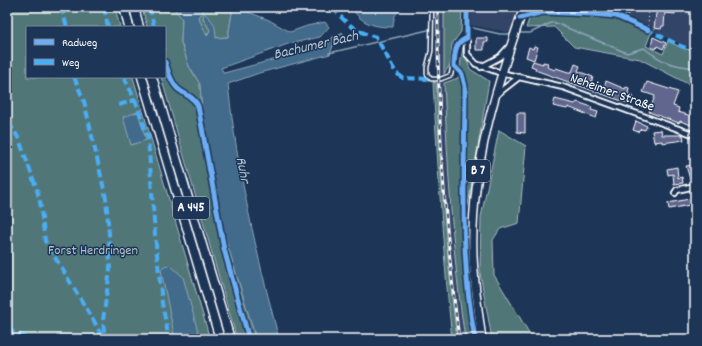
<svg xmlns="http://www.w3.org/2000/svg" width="702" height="346" font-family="Dekko,sans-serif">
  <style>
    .built { fill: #314467 }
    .green { fill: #517678; stroke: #a8babc }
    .water { fill: #426a8a; stroke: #8ea6b9 }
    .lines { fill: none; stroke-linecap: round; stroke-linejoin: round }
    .stream { stroke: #8ea6b9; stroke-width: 1.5 }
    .building { fill: #61668d; stroke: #fff }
    .lane-casing { stroke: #fff; stroke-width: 5.5 }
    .street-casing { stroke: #fff; stroke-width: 8 }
    .primary-casing { stroke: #fff; stroke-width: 10 }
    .highway-casing { stroke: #fff; stroke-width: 11 }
    .path { stroke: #fff; stroke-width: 1; stroke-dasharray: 1 3; stroke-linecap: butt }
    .lane { stroke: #1d3557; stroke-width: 2.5 }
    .street { stroke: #1d3557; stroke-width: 4.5 }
    .primary { stroke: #1d3557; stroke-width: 7 }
    .highway { stroke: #1d3557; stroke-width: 8 }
    .rail-casing { stroke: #fff; stroke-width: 3 }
    .rail { stroke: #1d3557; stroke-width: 1.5; stroke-dasharray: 4.5; stroke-linecap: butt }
    .quiet { stroke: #49aef6; stroke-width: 4; stroke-dasharray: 8 4; stroke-linecap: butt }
    .cycleway-casing { stroke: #1d3557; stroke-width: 8 }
    .cycleway { stroke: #6dadf4; stroke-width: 5 }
    .labels { text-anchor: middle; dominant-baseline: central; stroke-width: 3; stroke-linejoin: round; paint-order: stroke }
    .shield { fill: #1d3557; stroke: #bbc2cd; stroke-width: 1 }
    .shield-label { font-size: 13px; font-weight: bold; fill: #fff }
    .street-label { font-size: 14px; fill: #fff; stroke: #1d3557 }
    .park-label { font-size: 14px; fill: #b1c1c2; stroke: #1d3557 }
    .water-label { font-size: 15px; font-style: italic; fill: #b3c3d0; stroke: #1d3557 }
  </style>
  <rect width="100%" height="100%" fill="#1d3557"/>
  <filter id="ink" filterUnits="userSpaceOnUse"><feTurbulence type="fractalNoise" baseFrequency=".025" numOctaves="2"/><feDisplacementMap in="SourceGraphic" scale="8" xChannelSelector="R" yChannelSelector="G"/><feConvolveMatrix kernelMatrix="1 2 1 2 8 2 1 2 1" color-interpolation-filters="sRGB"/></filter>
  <g filter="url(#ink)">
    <path class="built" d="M435 7H444V83L450 204 465 339H457L448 258 440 168Z
      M471 7H518L512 33 470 25Z
      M534 7H695V48L688 47 615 15 544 11 532 12Z"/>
    <path class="green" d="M7 7H115L120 27H27V77H133L210 339H7Z
      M142 7H173L182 18 181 42 189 66 200 84 202 111 218 213 256 339H237L161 77H165V27H147Z
      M206 7H233L228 37 215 38 203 18 210 30 207 36 198 17Z
      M444 7H462L461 32 452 44 450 65 444 74Z
      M539 13 594 15 619 18 651 33 646 46 663 54 668 41 682 48 695 51V86L686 83 640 59 574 47 554 27 526 28 530 16Z
      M463 47 470 69 489 81 467 211 462 212 466 297 473 339H465C452 254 448 169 444 83L458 78Z
      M433 82 436 83C440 168 446 254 457 339H452C443 254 438 168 433 82Z
      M499 130 526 146 519 223 500 229 493 240 494 275 528 331 535 339H492L480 273 481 217Z"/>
    <path class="water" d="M173 7H193L194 9 206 7 198 17 207 36 210 30 203 18 204 13C215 23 215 24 216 38L228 37 233 7H243V10L269 20 290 32 307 26 325 22 329 27 320 37 288 44 221 68 224 73 325 46 333 37 338 36 342 32 345 37 333 46 330 54 259 73 228 84C237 171 257 255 279 339H256L218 213 202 111 200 84 189 66 181 42 182 19Z
      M351 7H406C395 11 394 16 393 27 374 27 361 24 351 7Z
      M138 112 146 140 131 145 123 117Z
      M170 265 183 277 200 339H175L161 270 164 266Z"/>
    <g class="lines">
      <path class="stream" d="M473 28 500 34H512
        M518 33H530L553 22 627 53 644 48C663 63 671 65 695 68
        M329 53 428 30"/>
    </g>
    <path class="building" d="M657 7H675V14L665 13 664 26H662L661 29 654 28Z
      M653 37 666 43 663 49 657 46 656 49 651 47Z
      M476 38H488V42H484V50H476Z
      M534 46 538 47 534 60 526 57 529 47 533 49Z
      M533 61 543 64V62L548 63 547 67 555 70 556 68 568 72H572L575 64 580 66 578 71 593 77 591 83 604 88 606 81 625 89 626 87 629 88 628 94 633 96 630 104 535 70 536 68 531 66Z
      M647 82 678 92 673 106 679 108 678 112 695 117 694 126 680 121 679 123 649 112 655 96 643 92Z
      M555 99 575 104 577 102 592 107 591 110 598 112 596 118 568 107 567 109 553 106Z
      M517 113H525V133L517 132Z
      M636 121 647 126 645 130 641 129 638 132 633 130Z
      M661 130 662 135H683L684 140 662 143V141L654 142 652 131Z
      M693 165 695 182H691L686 166Z
      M677 167 678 178 682 177 683 183 674 184 673 174 668 175 667 169Z
      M695 198V204L669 209 668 203Z"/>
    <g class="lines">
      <defs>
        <path id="lane" d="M432 7 431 51 427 67V74L431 79H441L451 75 456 46 459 42 467 38
          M564 7 563 9 622 14 638 7"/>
        <path id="street" d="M467 7V54L476 64 501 73 563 87 695 135
          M481 67 500 57 509 47
          M497 94 519 77
          M675 193 677 190 695 186"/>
        <path id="primary" d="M482 339C478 311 474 283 473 255 470 169 496 87 524 7"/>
        <path id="highway" d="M124 7 129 27
          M134 7 139 27
          M142 77 220 339
          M152 77 230 339"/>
      </defs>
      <use href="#lane" class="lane-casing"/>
      <use href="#street" class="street-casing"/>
      <use href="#primary" class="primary-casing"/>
      <use href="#highway" class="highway-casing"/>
      <path class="path" d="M648 30 649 7"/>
      <use href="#lane" class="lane"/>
      <use href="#street" class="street"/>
      <use href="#primary" class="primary"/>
      <use href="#highway" class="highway"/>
      <defs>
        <path id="rail" d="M438 7C437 118 445 229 459 339"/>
      </defs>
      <use href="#rail" class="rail-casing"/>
      <use href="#rail" class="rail"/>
      <path class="quiet" d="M61 7 67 27
        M104 7 108 27
        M150 7 154 27
        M333 7C344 23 357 32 376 37L396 73 403 78 431 79
        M646 29 683 47 695 50
        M74 77 84 101 106 198 109 234 110 270 103 320 104 332 103 339
        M124 77 135 100 148 137 155 235 162 303 169 339
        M119 105 135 100
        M7 124 13 129 19 139 37 190 40 202 45 241 94 321 103 339
        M7 329 28 339"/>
      <defs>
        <path id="cycleway" d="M467 7V38C454 43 455 53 454 66L462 74 465 86C465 170 459 256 475 339
          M520 18 543 12 592 14 616 16 648 30
          M165 62C168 70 170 81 177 88 184 95 194 96 198 106L224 249 249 339"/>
      </defs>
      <use href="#cycleway" class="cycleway-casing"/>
      <use href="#cycleway" class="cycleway"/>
    </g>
  </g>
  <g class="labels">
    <g class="shield">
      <rect x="466" y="160" width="24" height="22" rx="3"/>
      <rect x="173" y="197" width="36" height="22" rx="3"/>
    </g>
    <g class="shield-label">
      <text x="478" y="171">B 7</text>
      <text x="191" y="208">A 445</text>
    </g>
    <g class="street-label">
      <text transform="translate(612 93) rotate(20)">Neheimer Straße</text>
    </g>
    <g class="park-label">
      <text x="93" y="251">Forst Herdringen</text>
    </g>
    <g class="water-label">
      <text transform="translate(316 46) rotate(-13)">Bachumer Bach</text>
      <text transform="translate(242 170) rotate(79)">Ruhr</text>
    </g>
  </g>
  <rect width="702" height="346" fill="none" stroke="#1d3557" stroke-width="24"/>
  <rect x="12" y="12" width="678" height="322" fill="none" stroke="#fff" stroke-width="1.5" filter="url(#ink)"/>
  <rect x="26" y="26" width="140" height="52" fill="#1d3557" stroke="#77869a"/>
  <rect x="34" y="39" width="20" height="6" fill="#6dadf4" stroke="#77869a"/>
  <text x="62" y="46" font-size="12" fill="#ffffff">Radweg</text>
  <rect x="34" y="59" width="20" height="6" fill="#49aef6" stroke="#77869a"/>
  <text x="62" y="66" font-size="12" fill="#ffffff">Weg</text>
</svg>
